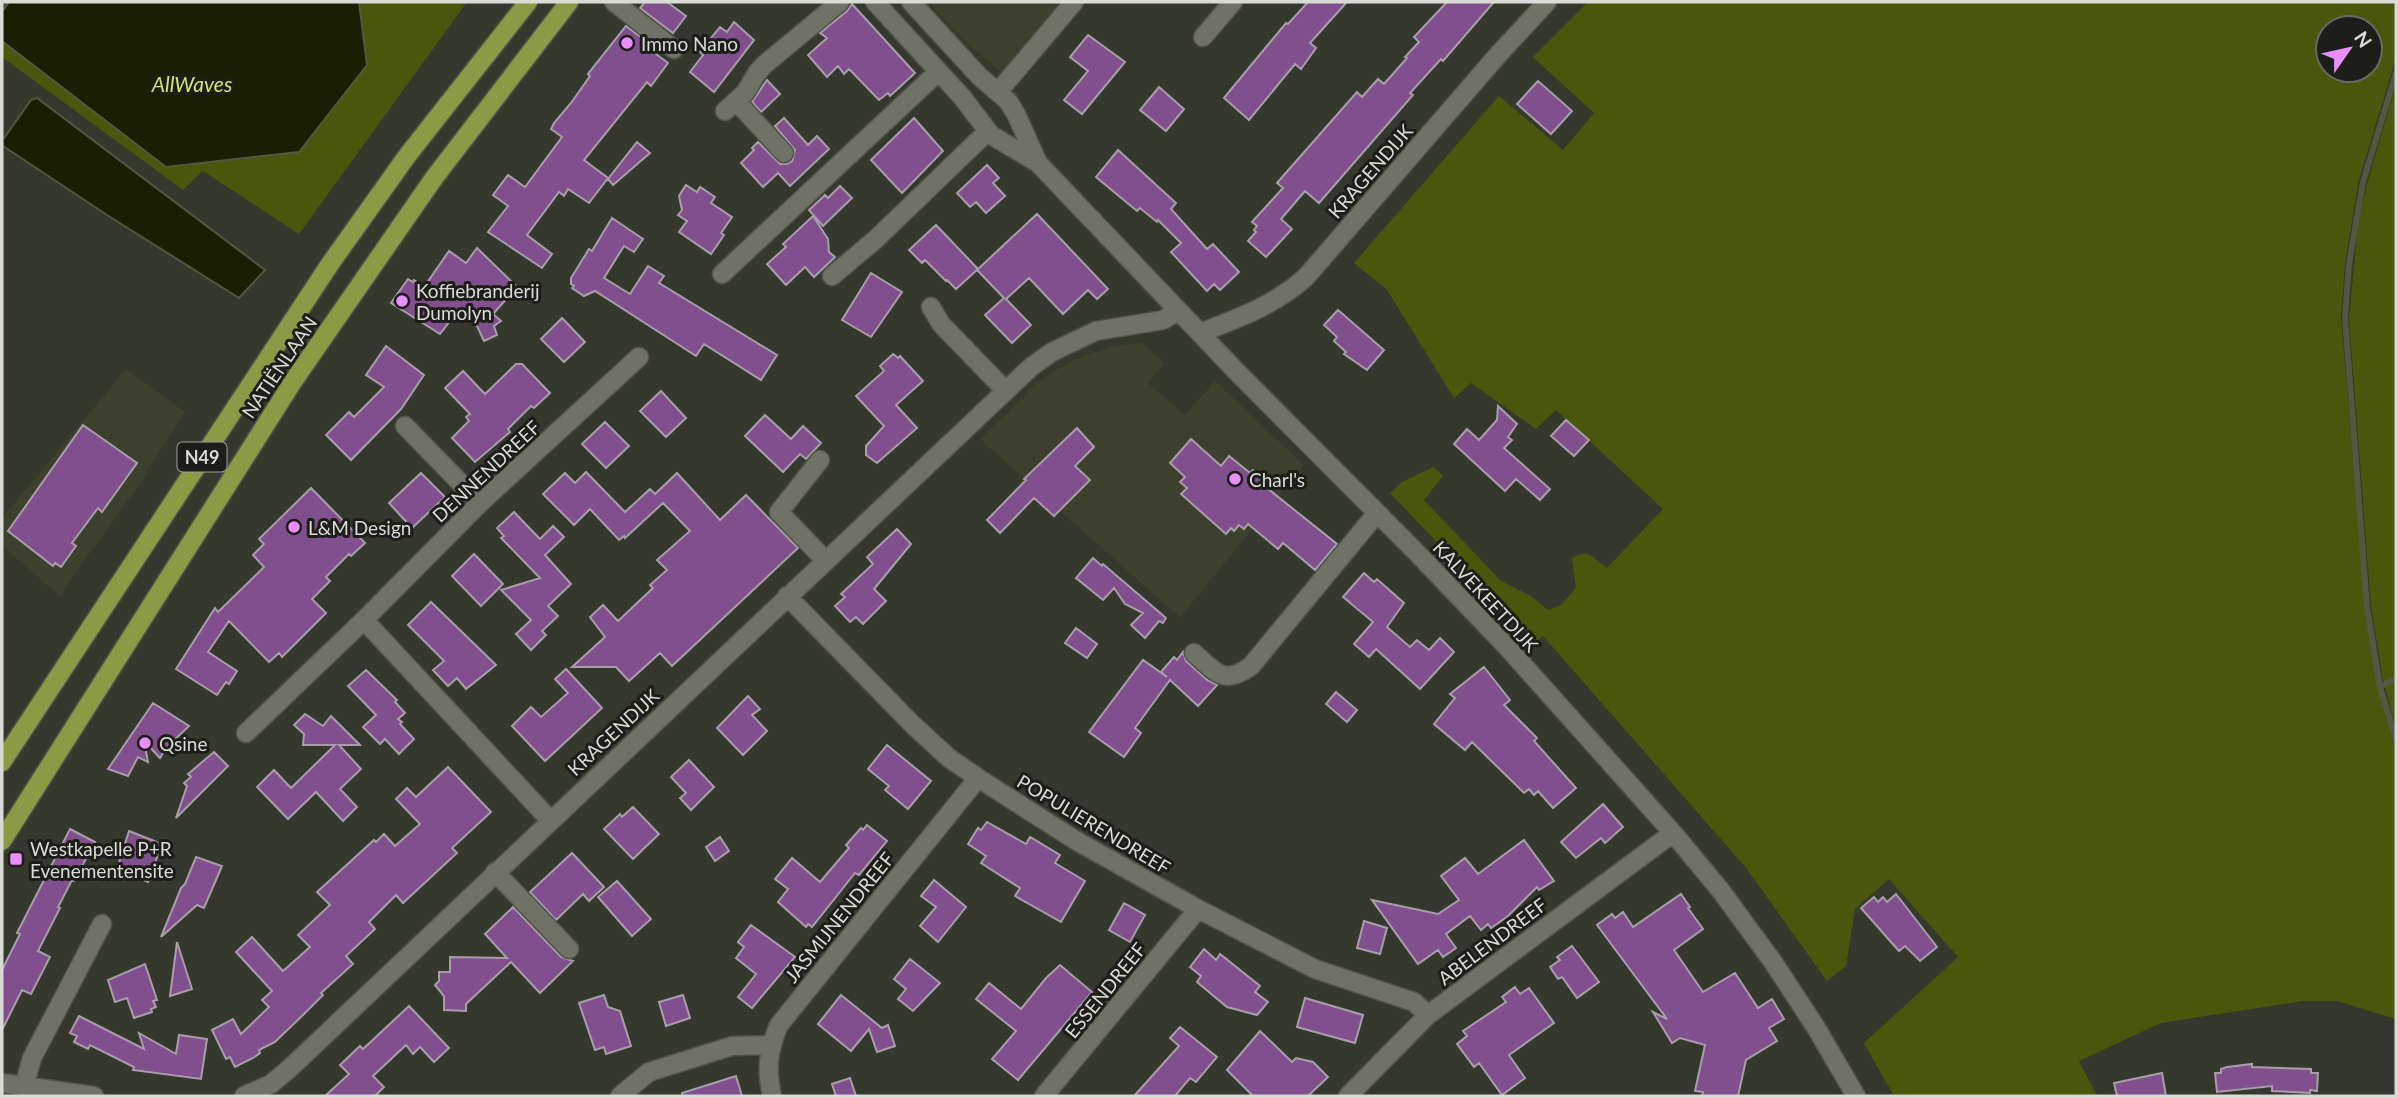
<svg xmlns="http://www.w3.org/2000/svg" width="2398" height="1098" font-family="Lato,sans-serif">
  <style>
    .built { fill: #3c402d }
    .green { fill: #4a560c; fill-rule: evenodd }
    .water { fill: #1a1f04; stroke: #535742; stroke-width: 2 }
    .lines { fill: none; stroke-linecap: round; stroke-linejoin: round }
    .stream { stroke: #535742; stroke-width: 6 }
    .building { fill: #814e8e; stroke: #a89eaa; stroke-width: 2 }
    .minor-casing { stroke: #51544a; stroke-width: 21 }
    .major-casing { stroke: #51544a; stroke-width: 21 }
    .minor { stroke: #6f7264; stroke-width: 18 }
    .major { stroke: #8b9a44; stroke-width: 18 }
    .poi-dot { fill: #e88eff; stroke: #1d1e19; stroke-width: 2.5 }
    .labels { text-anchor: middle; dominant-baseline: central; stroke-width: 6; stroke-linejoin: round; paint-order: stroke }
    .shield { fill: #1d1e19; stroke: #a1a29c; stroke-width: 2 }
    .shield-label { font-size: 18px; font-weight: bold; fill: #d9dbd4 }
    .poi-label { font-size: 19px; fill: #d9dbd4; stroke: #1d1e19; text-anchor: start }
    .street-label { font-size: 19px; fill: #d9dbd4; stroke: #1d1e19 }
    .water-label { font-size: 21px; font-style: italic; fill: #cee572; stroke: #1d1e19 }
  </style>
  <rect width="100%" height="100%" fill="#35382c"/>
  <path class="built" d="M928 2H1080L1013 83 960 36Z
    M1141 342 1165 363 1148 383 1185 415 1215 381 1304 465 1180 618 980 439 1036 384 1059 368 1082 356 1110 347Z
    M126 369 185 412 147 471 148 473 68 583 61 597 2 546V518Z"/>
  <path class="green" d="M7 2H467L299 234 203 171 183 190 2 57V8Z
    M1588 2H2396V58L2359 180 2345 263 2341 317 2365 606 2378 688 2396 747V1019L2337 1001H2303L2161 1023 2079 1061 2097 1096H1894L1864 1043 1958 957 1889 879 1855 909 1846 966 1827 981 1747 869 1543 636 1534 644 1390 493 1402 482 1433 467 1443 476 1424 500 1501 581 1531 596 1548 610 1561 605 1576 588 1572 558C1590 548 1592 558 1607 568L1663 509 1556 410 1536 429 1471 383 1454 398 1387 290 1354 263 1499 96 1563 150 1594 113 1533 57ZM2328 28H2370V70H2328Z
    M2396 85V728L2383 680 2371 606 2349 318 2358 226 2367 184Z"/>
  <path class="water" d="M9 2H359L367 65 299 152 166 167 2 41V12Z
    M37 98 265 270 239 298 107 215 3 146 2 141 31 100Z"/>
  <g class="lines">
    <path class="stream" d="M2396 73 2363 182 2349 264 2345 317 2367 607 2380 687 2396 739
      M2380 687 2396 678"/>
  </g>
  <path class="building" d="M645 2H667L686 16 673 33 640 8Z
    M1308 2H1347L1310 43 1316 48 1301 69 1295 64 1249 120 1224 98 1286 23 1288 24Z
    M1447 2H1494L1443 61 1441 59 1410 93 1413 95 1319 203 1305 191 1281 219 1292 229 1266 257 1248 241 1256 232 1254 230 1257 226 1252 222 1283 188 1277 183 1357 92 1362 97 1378 79 1384 84 1407 58 1405 57 1419 42 1414 37Z
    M852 4 915 73 890 96 888 93 879 100 849 69 844 74 838 66 827 77 808 55 827 38 820 33 847 11Z
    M734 22 754 40 714 92 690 72 703 55 700 52 720 27 727 32Z
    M626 26 659 51 656 54 668 63 651 86 647 82 584 160 608 178 589 203 568 189 564 196 559 192 527 235 552 254 542 268 488 232 508 206 493 195 508 175 525 187 562 137 551 129 554 123 571 103 590 76 588 74Z
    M1088 35 1125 62 1082 114 1064 100 1088 71 1070 57Z
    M767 80 780 94 761 112 752 102Z
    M1538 81 1572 111 1551 134 1517 104Z
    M1159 87 1184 109 1166 131 1140 110Z
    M784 118 808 145 817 136 829 149 790 186 778 173 763 187 741 163 754 150 752 148 758 142 780 164H787L792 161 795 150 775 126Z
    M914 118 943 151 902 193 871 160Z
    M637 142 650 153 613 185 608 179Z
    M1118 150 1176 203 1171 209 1207 249 1213 244 1239 272 1220 290 1214 284 1207 291 1171 252 1181 243 1158 220 1157 222 1140 208 1137 211 1096 177Z
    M987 165 999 178 993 183 1005 196 986 213 976 202 970 207 957 193Z
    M686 185 697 192 700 187 715 197 711 203 732 217 721 233 724 235 711 254 679 232 687 221 678 215 682 210 679 196Z
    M840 186 852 198 823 226 809 210 825 195 828 198Z
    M1037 214 1108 289 1097 299 1088 290 1063 314 1029 278 1006 299 1031 325 1012 343 985 315 1004 298 977 270Z
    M813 216 828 239 829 252 835 257 814 277 805 267 786 285 767 264 786 247 783 244Z
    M612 218 643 239 634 252 624 246 604 278 630 294 648 266 664 276 659 283 777 355 761 380 704 344 696 356 595 291 584 296 572 288 574 286 571 284V278L589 249 592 251Z
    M936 225 978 269 956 289 947 280 946 281 925 260 922 263 909 250Z
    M477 248 517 287 493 314 501 321 494 326 497 335 484 341 477 326 457 312 440 334 391 303 408 279 413 282 414 280 424 287 449 251 466 263Z
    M871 273 902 292 871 337 842 320Z
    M1338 310 1384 350 1367 370 1344 354 1346 352 1334 341 1337 337 1324 325Z
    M562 318 585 342 564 362 541 339Z
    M386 346 424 375 401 409 351 460 326 435 349 412 354 417 384 387 366 375Z
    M893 354 898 358 900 356 923 381 896 405 917 428 877 463 866 455V446L884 426 856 396 884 371 880 366Z
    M516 364H522L550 393 534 408 531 406 508 429 510 432 475 462 452 438 469 421 466 417 470 414 445 388 463 371 485 394Z
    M661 391 686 418 666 437 640 411Z
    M1498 406 1517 424 1508 437 1512 440 1504 448 1550 489 1540 500 1516 479 1505 491 1454 444 1467 429 1479 440 1497 420Z
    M765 415 791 439 803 426 821 443 806 459 800 454 783 472 745 436Z
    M1566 420 1589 440 1574 456 1551 436Z
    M605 422 629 446 606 468 582 444Z
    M83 425 137 463 102 512 98 508 72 543 76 546 61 567 55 563 53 566 8 531Z
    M1077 428 1094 447 1075 466 1090 480 1054 516 1034 498 1000 533 987 520 1026 480 1024 479Z
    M1191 439 1221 466 1229 456 1250 473 1253 470 1270 485 1267 488 1337 544 1315 570 1283 543 1278 549 1248 524 1244 529 1239 525 1234 531 1231 528 1226 534 1181 494 1187 488 1180 482 1185 477 1170 463Z
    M586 472 625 512 650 489 655 494 677 473 720 520 746 495 798 548 672 666 660 653 629 681 616 667H572L605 637 590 617 603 605 618 621 653 588 650 585 667 570 657 560 690 531 663 503 625 538 624 536 619 540 590 509 574 525 543 494 565 473 575 483Z
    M421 473 445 497 412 528 389 503Z
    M311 488 365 543 351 556 349 554 326 577 330 581 312 599 326 613 282 657 279 653 269 662 229 621 208 652 237 671 229 684 226 682 217 695 176 669 215 608 218 612 264 567 253 555 264 544 259 539Z
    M514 512 540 539 553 526 564 537 545 555 571 584 548 606 558 616 542 631 546 635 531 650 516 634 531 620 501 590 540 578 501 538 504 536 497 528Z
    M897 529 911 544 874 589 886 601 863 624 856 617 850 622 835 606 845 597 841 594 873 564 867 557Z
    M474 554 503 584 481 606 452 576Z
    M1093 558 1102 566 1103 564 1166 618 1163 623 1159 621 1145 638 1131 625 1143 613 1125 604 1114 588 1103 600 1076 578Z
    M1364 573 1374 582 1377 579 1404 603 1387 627 1410 647 1417 640 1429 650 1440 638 1454 652 1420 689 1376 649 1369 657 1354 644 1373 622 1343 597Z
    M431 602 496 665 466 689 457 678 448 686 433 670 444 661 408 625Z
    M1076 628 1097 644 1087 658 1065 643Z
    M1183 652 1186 661 1207 680 1217 685 1198 706 1170 680 1135 728 1141 733 1124 757 1089 732 1143 660 1167 677 1161 672 1174 657 1177 660Z
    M1484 667 1510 700 1504 705 1537 738 1534 741 1576 788 1553 808 1538 791 1534 795 1529 789 1524 793 1472 742 1465 750 1434 724 1455 698 1450 694Z
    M566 669 602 708 545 761 512 726 531 707 541 717 568 693 555 679Z
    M366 670 397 700 395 702 405 713 398 719 402 722 400 724 414 739 399 754 385 739 380 744 363 727 376 715 348 686Z
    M1336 692 1357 710 1347 722 1326 704Z
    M748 696 760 709 752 715 767 731 743 755 717 728Z
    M153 703 189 726 166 748 160 758 144 741 148 762 138 757 128 776 108 769Z
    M305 714 323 726 331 716 360 745H339L361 769 340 789 357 807 343 821 316 792 288 819 257 787 274 770 291 788 335 745H303L304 734 294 725Z
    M887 745 931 781 908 809 885 790 889 786 868 769Z
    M214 752 228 766 176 818 187 786 184 783 191 777 188 774Z
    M689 760 714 787 691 810 680 798 686 793 671 777Z
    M448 767 491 812 452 848 457 853 403 903 396 895 369 922 375 929 346 956 353 964 321 993 323 995 303 1015 275 1042 259 1050 260 1053 253 1058 235 1067 230 1057 226 1059 212 1030 233 1019 241 1034 269 1007 262 1000 272 991 236 952 252 937 283 971 310 947 298 935 330 905 317 892 374 840 376 842 384 834 395 846 420 824 396 799 407 788 416 797Z
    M1603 804 1623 827 1605 843 1601 838 1576 858 1561 842Z
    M633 807 659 834 633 859 604 829 620 814 622 817Z
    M987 822 1026 844 1030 837 1060 855 1055 863 1085 881 1061 922 1015 896 1020 888 981 863 986 856 968 844 978 828 981 830Z
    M867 825 887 841 859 875 855 873 812 927 808 924 806 927 778 902 788 889 775 879 792 858 820 882 849 848 846 845 861 828 863 830Z
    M70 829 95 842 74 881 72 880 58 907 60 908 38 951 50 957 31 994 22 990 2 1030V970L20 934 17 933Z
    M129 831 162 844 148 882 117 869Z
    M720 837 729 851 715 861 706 847Z
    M1524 840 1554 881 1539 890 1537 887 1508 916 1491 928 1488 924 1481 930 1470 916 1446 934 1456 948 1443 957 1438 950 1418 964 1372 900 1438 914 1459 900 1441 876 1465 858 1478 874Z
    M572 853 604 887 589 901 583 894 556 920 530 892Z
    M196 857 222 866 204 908 197 905 161 937 181 888 185 884Z
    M934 880 966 907 938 942 920 926 936 907 921 896Z
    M617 881 651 919 632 936 598 897Z
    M1681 894 1690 907 1688 908 1703 929 1674 950 1703 992 1735 973 1758 1008 1772 999 1784 1019 1769 1028 1777 1041 1746 1060 1738 1096H1702L1703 1092 1695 1091 1705 1045 1680 1038 1672 1043 1653 1012 1667 1019 1597 925 1612 914 1615 918 1623 912 1633 927Z
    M1896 894 1937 947 1920 961 1905 946 1899 951 1861 908 1874 897 1878 902 1883 897 1887 902Z
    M1124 903 1145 915 1130 942 1109 930Z
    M513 907 561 957 573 961 540 993 511 962 466 1004V1011L444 1010V996L435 985 439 981V972H450V957L507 958 485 934Z
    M1364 921 1387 928 1380 954 1357 948Z
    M751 925 795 957 752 1008 738 997 756 974 736 958 744 947 738 942Z
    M177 942 192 989 170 996Z
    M1572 946 1599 982 1577 998 1562 977 1558 979 1550 967 1560 960 1557 957Z
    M1204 949 1216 960 1220 954 1260 986 1255 992 1268 1002 1257 1015 1227 1007 1197 982 1201 976 1190 967Z
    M910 959 940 983 913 1011 898 999 906 989 894 979Z
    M145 964 157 1000 153 1001 156 1007 151 1009 152 1012 134 1018 127 998 115 1002 108 980Z
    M1060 965 1092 992 1018 1080 992 1059 1016 1031 976 999 989 983 1021 1009 1046 978Z
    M1515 987 1520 994 1529 988 1554 1023 1509 1055 1525 1078 1502 1095 1479 1063 1474 1067 1457 1044 1467 1036 1463 1031 1506 1002 1502 997Z
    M604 995 608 1007 620 1011 631 1046 606 1054 604 1047 595 1050 579 1003Z
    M683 995 690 1018 666 1026 659 1002Z
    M841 995 882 1028 888 1025 895 1046 877 1052 869 1029 851 1051 818 1024Z
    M1305 998 1363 1015 1355 1043 1297 1027Z
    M409 1006 449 1048 434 1062 420 1047 413 1054 406 1045 373 1076 384 1087 375 1096H325L349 1074 340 1065 360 1046 363 1049Z
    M79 1016 144 1049 139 1033 176 1054 179 1035 207 1039 201 1079 133 1070 134 1067 90 1045 88 1049 74 1042 77 1036 70 1033Z
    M1180 1027 1217 1057 1196 1082 1190 1078 1175 1096H1134L1179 1046 1170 1038Z
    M1260 1031 1292 1062 1296 1058 1313 1062 1328 1077 1308 1096H1253L1227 1070Z
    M2252 1064V1067L2311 1069V1073H2318L2317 1091 2310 1090V1093L2272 1091V1086L2217 1092 2215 1073H2221V1069L2227 1067Z
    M2162 1073 2166 1096H2117L2114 1083Z
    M736 1076 742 1096H682V1093Z
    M850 1078 856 1096H836L832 1084Z"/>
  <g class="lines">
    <defs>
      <path id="minor" d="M614 2 674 49
        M875 2 962 97 991 135 1038 163 1235 370 1419 555 1508 648 1673 833 1721 891 1773 962 1815 1026 1856 1096
        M911 2 980 77 1008 101 1016 114 1038 163
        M1203 37 1233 2
        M998 92 1074 2
        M736 101 784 153
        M725 111 745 93 757 73 764 65 840 2
        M722 274 938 72
        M832 276 876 239 988 131
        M931 307 941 324 1005 390
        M1200 333C1239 318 1275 305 1306 277L1497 56 1547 2
        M405 426 480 503
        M820 460 779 512 825 560
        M787 596 913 725 949 758 978 778 1075 840 1198 909 1315 969 1414 1002 1428 1015
        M364 620 550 820
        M1194 653C1215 672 1224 686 1251 666L1377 513
        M246 733 364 620 480 503 639 357
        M495 872 569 949
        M2 1083 94 1096
        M24 1087 32 1058 102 924
        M244 1096 271 1084 289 1069 1031 367 1052 352 1096 331 1163 320 1178 311
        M620 1096 649 1072 732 1046 770 1045
        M772 1096C766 1070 768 1050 779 1025L978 778
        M1044 1096 1198 909
        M1348 1096 1428 1015 1673 833"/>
      <path id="major" d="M2 762 330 264 407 156 528 2
        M2 841 294 380 434 178 569 2"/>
    </defs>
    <use href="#minor" class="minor-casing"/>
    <use href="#major" class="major-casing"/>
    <use href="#minor" class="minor"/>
    <use href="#major" class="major"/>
  </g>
  <g class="poi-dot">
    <circle cx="627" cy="43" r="7"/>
    <circle cx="402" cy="301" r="7"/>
    <circle cx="1235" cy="479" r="7"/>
    <circle cx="294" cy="527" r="7"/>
    <circle cx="145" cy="743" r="7"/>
    <rect x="9" y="852" width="14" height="14" rx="3.5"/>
  </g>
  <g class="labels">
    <rect class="shield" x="177.5" y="442.5" width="49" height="29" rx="5"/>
    <g class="shield-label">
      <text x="202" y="457">N49</text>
    </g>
    <g class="poi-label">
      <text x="641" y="43">Immo Nano</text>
      <text x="416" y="290">Koffiebranderij<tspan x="416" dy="22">Dumolyn</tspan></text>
      <text x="1249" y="479">Charl's</text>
      <text x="308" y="527">L&amp;M Design</text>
      <text x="159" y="743">Qsine</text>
      <text x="30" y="848">Westkapelle P+R<tspan x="30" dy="22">Evenementensite</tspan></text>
    </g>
    <g class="street-label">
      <text transform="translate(1370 171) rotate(-49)">KRAGENDIJK</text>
      <text transform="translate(279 367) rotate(-56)">NATIËNLAAN</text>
      <text transform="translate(486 471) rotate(-43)">DENNENDREEF</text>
      <text transform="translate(1486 596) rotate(47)">KALVEKEETDIJK</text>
      <text transform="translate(613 732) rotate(-43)">KRAGENDIJK</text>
      <text transform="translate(1094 824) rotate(31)">POPULIERENDREEF</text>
      <text transform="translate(839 917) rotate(-51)">JASMIJNENDREEF</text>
      <text transform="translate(1492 941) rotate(-37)">ABELENDREEF</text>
      <text transform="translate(1105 990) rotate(-51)">ESSENDREEF</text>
    </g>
    <g class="water-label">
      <text x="192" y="83">AllWaves</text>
    </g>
  </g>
  <rect width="2398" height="1098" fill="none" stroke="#d9dbd4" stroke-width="7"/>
  <g transform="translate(2349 49) rotate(56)"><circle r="33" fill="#1d1e19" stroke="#686a64" stroke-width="2"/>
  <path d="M0-5L12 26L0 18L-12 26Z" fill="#e88eff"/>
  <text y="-10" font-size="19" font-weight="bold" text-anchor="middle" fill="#d9dbd4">N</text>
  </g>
</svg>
